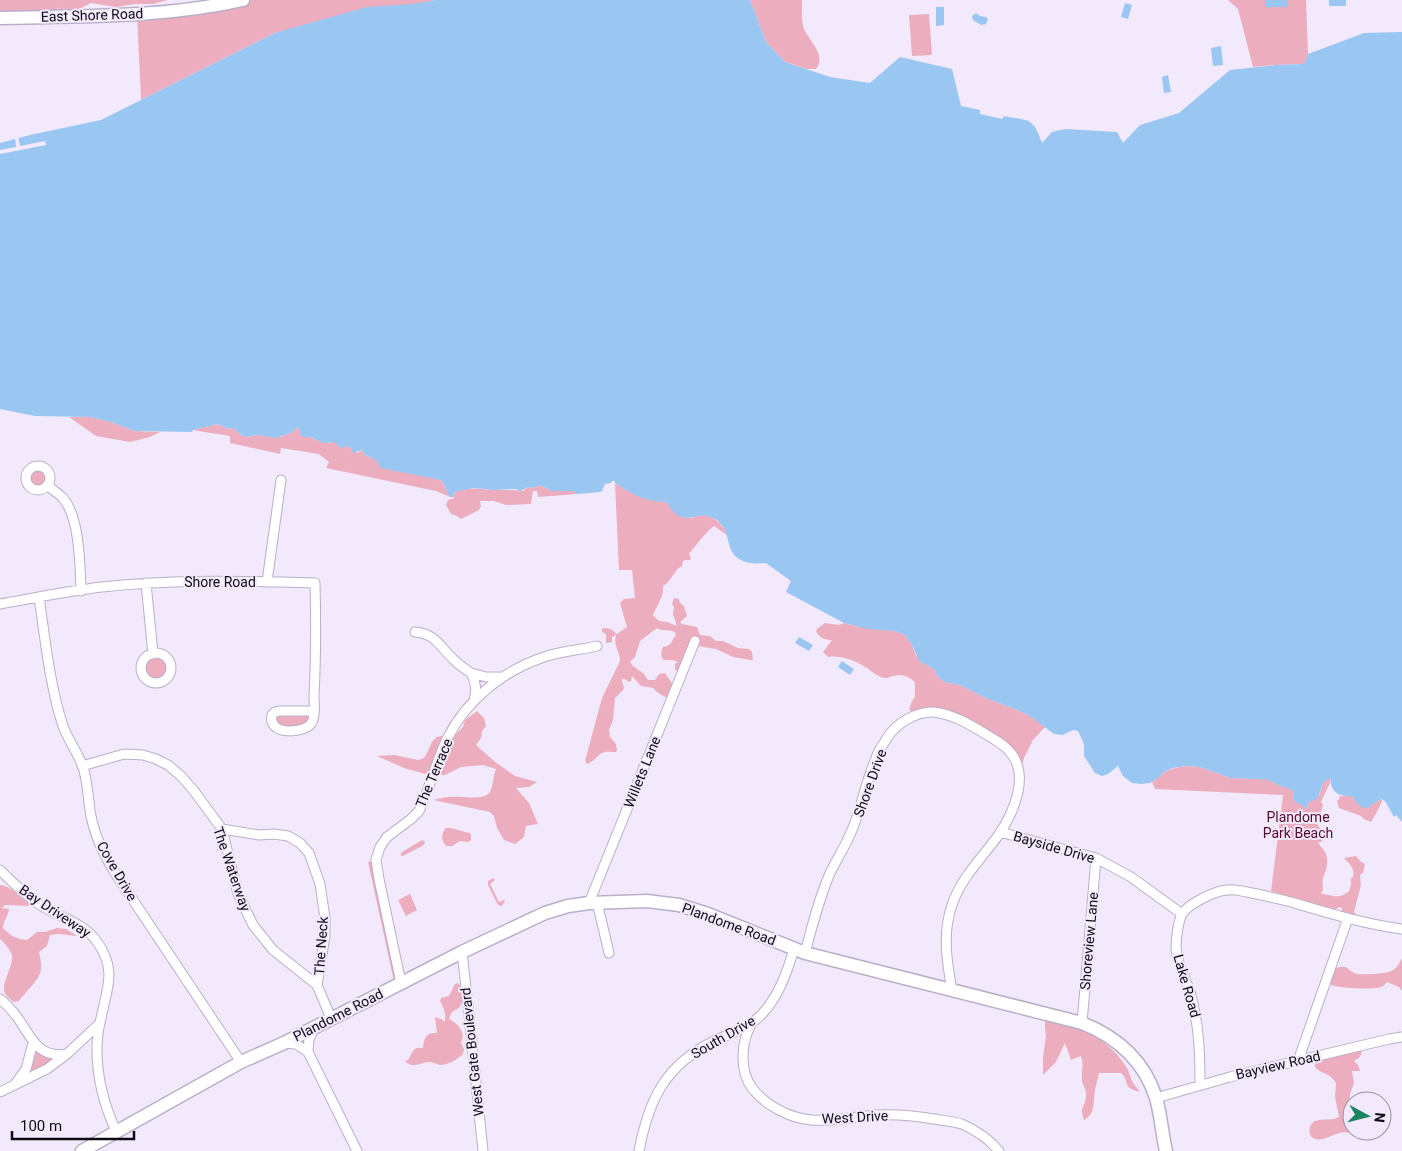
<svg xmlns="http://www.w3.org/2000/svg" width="1402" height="1151" font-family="Roboto,sans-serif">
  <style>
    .green { fill: #ecaebe }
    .water { fill: #9ac6f2 }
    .pier { fill: #f2eafc }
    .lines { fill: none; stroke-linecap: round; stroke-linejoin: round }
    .street-casing { stroke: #baaeca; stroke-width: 11 }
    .secondary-casing { stroke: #baaeca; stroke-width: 15 }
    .street { stroke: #fff; stroke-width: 9 }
    .secondary { stroke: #fff; stroke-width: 12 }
    .labels { text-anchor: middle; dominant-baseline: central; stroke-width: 4; stroke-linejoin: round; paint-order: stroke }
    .street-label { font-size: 14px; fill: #0f0b14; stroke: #f2eafc }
    .park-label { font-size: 14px; fill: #550b2a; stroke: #f2eafc }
  </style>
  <rect width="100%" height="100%" fill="#f2eafc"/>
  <path class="green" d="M0 0H168L153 4H135L116 7 91 3 69 14H62L57 7 58 17 0 18Z
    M243 0H436L275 33 141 100 137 14Z
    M750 0H802C802 9 801 21 804 29 809 40 827 56 816 69H807L785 62 766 42Z
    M1228 0H1306L1308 54 1305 64 1276 65 1253 67 1238 9Z
    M929 14 932 55 912 56 909 15Z
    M69 417H90L111 422 135 431 160 432 150 437 130 442 96 436Z
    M218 424 226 428 235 429 241 435 246 437 259 435 280 437 291 433 298 427 300 433 324 443 334 442 344 447 348 446 357 453 362 450 365 455 375 459 442 481 450 497 436 491 326 468 329 462 319 454 281 448 280 454 230 443V436L192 430Z
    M26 478a12 12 0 1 1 24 0a12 12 0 1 1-24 0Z
    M615 483C632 494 645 501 666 502 671 509 679 517 689 518 693 518 697 516 701 515 714 514 723 525 728 536L714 526C707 531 695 546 689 554L691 559 690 560H686L683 561 682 566C673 571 672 581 663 586 664 597 657 605 653 615L659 621 667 622 677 626 673 614 674 607 672 604 674 598 679 599 680 603 684 606 687 616 680 622 682 624 697 627 700 635 710 636 716 641H723L738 648 749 649 752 652 753 660H750L733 657 716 649 698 646 695 649 680 670H675V664L678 662 672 660H664C660 657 661 651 663 647 666 646 668 646 670 644 673 642 672 638 676 636L675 632C669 629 663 632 657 628L640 641 635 657 630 662 633 666 644 674 648 680H655L659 674 665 673 676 689 672 699C664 697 658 694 653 688L641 686 632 676 631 681 629 682 625 679H622V681L624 688 623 690 615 698 613 720 609 730 610 737 616 744 617 750 616 752C611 752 607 751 602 753 596 756 594 762 587 764L585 761 602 698 620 661C620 651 613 647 616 635L612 637V642L606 643V634L602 632V629C607 626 613 630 617 634L627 627 620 603 624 599 635 598 632 570H619Z
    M540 485 552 491H573L577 494 538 497 537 491H533L531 504 506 505 494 501H480L481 506 479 510 461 519 457 516 451 514 446 505 448 500 454 498 453 494C465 485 481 490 495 490 505 490 513 490 523 491L527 487 533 488Z
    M825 623 839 625 844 623 856 626 895 631 905 635 912 645 916 656 934 669 938 677 944 682 960 685 986 698 1015 709 1030 716 1046 726 1033 740 1024 758 1019 775 1011 752 967 723 911 711 909 709 912 701 915 697V682C909 677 902 673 894 676 891 676 889 678 886 678 878 678 871 670 865 667 854 660 840 655 828 657L823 652 832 640C825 640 819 638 816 631L817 629Z
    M141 668a15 15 0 1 1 30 0a15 15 0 1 1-30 0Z
    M314 711 312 723 280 730 272 715Z
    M477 711 484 718 486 726 482 731 481 738 476 745 494 761 515 776 537 782 529 787 516 788 529 803 538 824 526 826 524 837 515 844 504 840 497 828 494 816 490 812 433 800C438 799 444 797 449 797 459 796 485 801 490 792 493 787 493 776 496 769L483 765 461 767 445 775H429L404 768 377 756 395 755 418 760 424 758C435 740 429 734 454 736L463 727 465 720Z
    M1187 766 1200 767 1231 778 1269 779C1276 786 1287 785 1294 791V794L1309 808 1307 805 1308 803 1319 796 1323 783 1330 777V783L1321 802 1323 804 1318 824V826L1322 829 1320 833 1323 838 1322 841 1318 843C1321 847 1324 849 1326 854 1329 862 1326 871 1323 878 1322 882 1323 887 1323 891L1321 892 1322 894C1334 895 1338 900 1349 891L1351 885V878L1353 877C1355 869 1350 864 1344 858L1356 856 1360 861 1365 864 1363 873 1360 875 1361 885 1354 912 1357 915 1350 914 1348 912 1346 914 1341 913 1342 908 1339 907 1335 910 1327 907 1326 908H1323L1322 906 1312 903 1306 904 1301 900 1271 891 1283 795 1155 789 1152 782C1157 779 1161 774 1166 771 1172 768 1180 767 1187 766Z
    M1339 796H1352L1356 801 1371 805 1381 799 1382 801 1377 812 1371 822 1364 819 1361 816 1339 808 1337 801 1340 798Z
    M446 828H451L469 833 471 834V840L468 842 460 841 452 846H446C441 841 441 833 446 828Z
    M422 840 425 842 424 845 403 856 400 855 402 852Z
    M376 860 401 983 395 986 368 862Z
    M493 878 495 880 490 884 499 902 504 900 505 901 502 906 498 905 488 885V881Z
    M0 885C11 885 23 900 32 906L5 905 2 908 9 909C8 917 3 921 3 928 11 936 15 939 27 940L37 932H45L57 928 66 929 77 936 59 934 50 935 47 946 39 952C40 958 42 964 41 969 40 980 25 992 19 1001L14 1002C11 1000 6 996 5 994 0 983 14 967 12 955 10 949 4 943 0 939Z
    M410 894 417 910 406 916 398 900Z
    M1402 958V991L1399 987 1387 982C1385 984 1384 986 1381 987 1373 990 1339 988 1331 985V976L1336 968C1349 964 1347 971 1357 974 1363 975 1388 974 1393 970 1397 968 1400 962 1402 958Z
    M458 983 462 989V1003L459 1008 452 1012 449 1019C458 1024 466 1031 461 1043L464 1049 463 1054C458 1059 448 1065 440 1065 436 1064 433 1062 428 1062 419 1063 413 1069 405 1061L408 1060 413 1051 416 1048H423C424 1038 426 1032 437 1033L435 1017 441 1019 445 1022C446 1013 444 1009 440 1001L441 998 449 996 455 984Z
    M1045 1021C1077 1025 1107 1037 1125 1065 1129 1070 1130 1077 1133 1083 1135 1086 1138 1089 1140 1092 1121 1087 1131 1083 1121 1073H1099C1098 1079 1096 1084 1095 1090 1093 1101 1096 1114 1084 1120 1079 1107 1085 1108 1086 1096 1087 1090 1083 1086 1082 1081 1081 1072 1084 1066 1081 1056L1071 1060 1065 1043 1056 1062 1043 1075V1057L1046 1036 1045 1027Z
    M33 1043 42 1049 67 1054 19 1080Z
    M1358 1051H1362L1360 1057 1354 1061 1358 1065 1360 1071H1352L1354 1083 1350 1094 1349 1118 1352 1123V1131H1367L1370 1136C1359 1136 1350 1130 1339 1133 1332 1135 1323 1141 1316 1139 1307 1138 1308 1124 1315 1121 1323 1118 1331 1121 1339 1117L1335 1097 1336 1083C1328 1071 1322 1075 1315 1067V1062L1319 1059Z"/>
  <path class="water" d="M436 0H750L766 42 785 62 830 77 870 83 900 57 952 69 961 106 980 110V114L1002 119 1004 116C1029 121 1033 117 1042 143L1052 132 1065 129 1117 132 1123 143 1140 125 1179 113 1230 70 1276 65 1304 64 1308 54 1364 33 1402 32V822L1396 815 1394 817 1385 801 1381 799 1371 805 1368 808C1360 809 1356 802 1352 796 1338 797 1331 792 1330 778L1323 783 1318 798 1308 803 1307 806 1310 810 1294 801V792C1288 787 1281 787 1274 783 1272 782 1269 780 1267 779L1263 780 1259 779 1231 778 1200 767 1187 766 1172 768 1164 772 1158 778 1150 783 1141 784 1132 783 1123 776 1118 766 1108 774 1102 776 1095 773 1084 756V744L1078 731 1073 730 1063 735 1054 734 1030 716 1015 709 986 698 960 685 944 682 938 677 934 669 919 661 912 645 905 635 895 631 868 629 844 623 786 592 791 581 766 563C750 565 733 562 729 544 726 533 726 528 717 520 701 509 693 522 679 516 673 513 670 507 666 502 644 501 633 495 615 483V481H612L611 483 605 484 602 491 600 492 577 494 573 491H552L540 485 533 488 527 487 521 491 516 489 494 490 473 488 455 492 453 494 454 497H450L442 481 436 479 381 468 375 459 365 455 362 450 353 453 352 449 348 446 341 448 334 442 324 443 310 437H304L301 436 298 427 291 433 276 438 259 435 246 437 241 435 235 429 226 428 218 424 193 430 192 432 135 431 111 422 90 417 35 416 0 409V143L30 135 101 120 275 33 367 7 413 4Z
    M1265 0H1287V7H1265Z
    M1329 0H1346V6H1329Z
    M1125 3 1132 5 1128 19 1121 17Z
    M936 7H944V25L936 26Z
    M976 13 980 16 986 17 988 19 986 24 981 25 973 20 972 16Z
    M1221 46 1223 65 1213 66 1211 48Z
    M1168 75 1171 92 1164 93 1162 77Z
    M799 637 813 645 809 651 795 643Z
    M842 661 854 669 850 675 838 667Z"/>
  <path class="pier" d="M18 136 20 146 45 141 46 145 0 154V150L16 147 15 137Z"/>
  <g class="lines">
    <defs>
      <path id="street" d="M26 478a12 12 0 1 1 24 0a12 12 0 1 1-24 0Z
        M48 486C53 490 59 494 63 498 80 518 80 566 81 591
        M267 582 281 480
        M146 583 153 654
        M39 597C45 638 50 687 63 726 68 740 78 753 83 767 88 783 88 800 91 816 95 837 104 855 115 873L241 1062
        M0 604C34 598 68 591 102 587 172 579 244 581 315 583 316 621 316 658 314 695 314 703 316 715 312 722 308 733 267 737 272 715L275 712 279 711H314
        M415 632C435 633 441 648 454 660 459 665 465 669 471 673
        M141 668a15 15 0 1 1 30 0a15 15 0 1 1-30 0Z
        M474 700C477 690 476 682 471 673L486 677H500
        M82 766 124 754 143 755 156 759 168 765 181 776 194 791 222 829 238 894 253 925 273 950 317 985 331 1018
        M222 829 259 835 274 834 288 836 300 843 309 853 320 884 325 918V936L317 985
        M1000 832 1096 858 1131 877 1182 914
        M0 870C13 883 25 895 40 905 58 917 82 922 95 939 119 970 106 990 100 1023 98 1031 97 1041 97 1050 97 1079 104 1105 116 1131
        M597 902 609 953
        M589 903 695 641
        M462 952 468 1005 483 1151
        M805 953C812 926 819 899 830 873 837 859 846 845 852 830 862 806 866 781 876 758 878 751 883 745 887 738 896 723 917 711 934 712 956 715 974 727 992 738 999 742 1005 746 1010 752 1030 775 1014 811 1000 833 984 856 961 877 952 905 942 933 947 962 952 991
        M401 983 379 879 376 860 380 847 387 837 411 819 419 811C430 787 436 762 447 739 467 699 503 671 544 657 561 651 580 650 597 646
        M0 999C6 1004 12 1010 17 1017 31 1036 37 1059 67 1054
        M752 1023C741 1041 739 1070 752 1088 765 1105 789 1118 811 1120 832 1122 854 1117 875 1115 897 1114 918 1116 940 1120 947 1121 955 1122 962 1124 975 1130 990 1140 999 1151
        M1082 1023 1096 858
        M284 1043 296 1044 308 1052 357 1151
        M308 1052 309 1039 315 1027
        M1298 1061 1348 918
        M16 1083 26 1069 33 1043
        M1200 1085C1200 1053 1199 1026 1191 995 1186 979 1177 964 1176 948 1176 939 1178 922 1182 914 1188 904 1216 890 1228 890 1234 889 1241 891 1247 892 1262 895 1276 898 1291 902 1328 913 1364 924 1402 929
        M0 1092 47 1069 67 1054 99 1024
        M1156 1098 1230 1077 1389 1039 1402 1037
        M639 1151C649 1098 666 1064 716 1040 732 1033 750 1027 762 1014 779 996 787 972 794 949"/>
      <path id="secondary" d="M0 18C81 16 163 18 243 0
        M82 1151 241 1062 284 1043 462 952 545 913 568 906 589 903 647 901 679 905 708 914 805 953 1082 1023C1117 1037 1144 1060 1156 1098 1161 1115 1162 1134 1166 1151"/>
    </defs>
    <use href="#street" class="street-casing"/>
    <use href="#secondary" class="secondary-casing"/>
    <use href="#street" class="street"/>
    <use href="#secondary" class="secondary"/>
  </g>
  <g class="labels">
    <g class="street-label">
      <text transform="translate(92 15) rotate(-2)">East Shore Road</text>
      <text x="220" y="582">Shore Road</text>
      <text transform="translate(642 772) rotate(-68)">Willets Lane</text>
      <text transform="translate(434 773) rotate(-67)">The Terrace</text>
      <text transform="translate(870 783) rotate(-70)">Shore Drive</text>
      <text transform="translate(1054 847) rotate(16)">Bayside Drive</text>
      <text transform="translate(232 869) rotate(71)">The Waterway</text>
      <text transform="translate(117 871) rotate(60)">Cove Drive</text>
      <text transform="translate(55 911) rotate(34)">Bay Driveway</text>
      <text transform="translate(729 924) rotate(20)">Plandome Road</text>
      <text transform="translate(1089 941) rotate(-85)">Shoreview Lane</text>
      <text transform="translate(321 946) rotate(-86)">The Neck</text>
      <text transform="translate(1187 986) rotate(74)">Lake Road</text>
      <text transform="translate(338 1015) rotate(-27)">Plandome Road</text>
      <text transform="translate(723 1037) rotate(-30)">South Drive</text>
      <text transform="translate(472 1052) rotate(-96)">West Gate Boulevard</text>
      <text transform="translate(1278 1065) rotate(-13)">Bayview Road</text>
      <text transform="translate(855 1117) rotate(-3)">West Drive</text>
    </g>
    <g class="park-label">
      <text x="1298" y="817">Plandome<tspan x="1298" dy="16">Park Beach</tspan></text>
    </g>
  </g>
  <g transform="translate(1367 1116) rotate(97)"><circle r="24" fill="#f2eafc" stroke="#97919f"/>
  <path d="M0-4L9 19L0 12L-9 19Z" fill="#1a835f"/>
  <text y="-8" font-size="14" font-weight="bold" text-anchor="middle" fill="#0f0b14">N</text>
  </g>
  <path d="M12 1131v8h122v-8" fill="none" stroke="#0f0b14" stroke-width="2.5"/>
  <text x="20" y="1131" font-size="15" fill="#0f0b14" stroke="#f2eafc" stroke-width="4" paint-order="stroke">100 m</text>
</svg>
